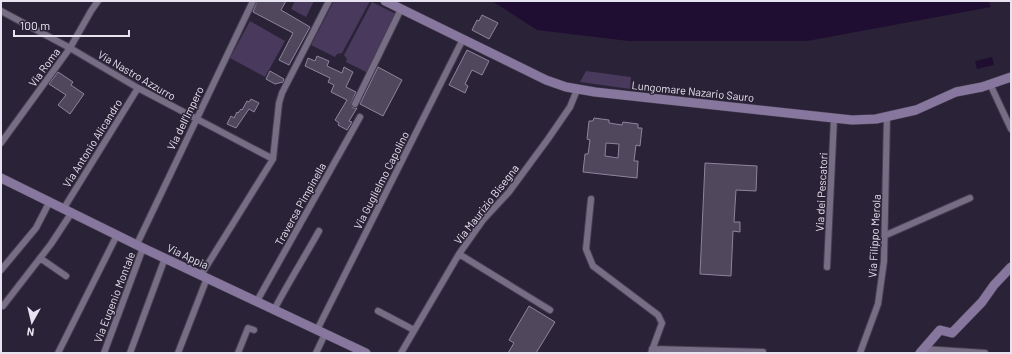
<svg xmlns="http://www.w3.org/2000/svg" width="1012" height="354" font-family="Barlow,sans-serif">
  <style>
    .green { fill: #48395d }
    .water { fill: #1f0e31 }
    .building { fill: #50475d; stroke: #8e859d; fill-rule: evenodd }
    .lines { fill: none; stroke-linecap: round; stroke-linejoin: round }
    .street-casing { stroke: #463f50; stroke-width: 8 }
    .secondary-casing { stroke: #463f50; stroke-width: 10 }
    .street { stroke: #776e85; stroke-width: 6 }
    .secondary { stroke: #87779e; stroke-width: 9 }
    .labels { text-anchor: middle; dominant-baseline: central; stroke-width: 3; stroke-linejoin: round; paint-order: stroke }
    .street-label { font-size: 11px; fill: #e8e3f0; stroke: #2a2236 }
  </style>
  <rect width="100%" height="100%" fill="#2a2236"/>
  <path class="green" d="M295 1H314L306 17 291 9Z
    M334 1H370L342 53 337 54 335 57 311 45Z
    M372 2 396 14 368 73 346 62 347 59 344 55Z
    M250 21 285 41 265 77 230 58Z
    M586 71 631 77 630 89 580 82Z"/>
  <path class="water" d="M492 1H989L991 7 807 41H629L537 30Z
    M992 57 994 65 977 69 975 61Z"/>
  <path class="building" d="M257 1H286L281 10 310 27 289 65 279 60 293 33 253 12Z
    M482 15 498 23 489 39 472 30 477 20 479 21Z
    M467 50 489 61 482 75 472 70 465 84 468 86 465 93 449 85Z
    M317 56 329 61 327 66 342 73 344 67 353 72 346 87 356 92 351 104 353 108H357L349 121 352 122 347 130 338 125 339 123 335 120 347 100 331 92 334 85 328 82 330 78 305 66 308 58 315 61Z
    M378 67 402 80 383 116 360 104Z
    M270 71 284 79 283 82 275 84 266 79Z
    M58 72 73 82 71 85 84 94 70 114 58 105 66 95 49 84Z
    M251 99 259 103 254 112 249 109 236 128 227 124 231 116 234 118 237 112 238 113 241 109 242 110 247 101 249 102Z
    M594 118 609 120V123L622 125 623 122 638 124V128H642L640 146 636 145 634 161H638L637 178 583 172 585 154H588L590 140 587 139 589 121H593ZM606 143 619 144 618 158 605 156Z
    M705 163 757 166 756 191 736 190 734 222H740V232L733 231 731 276 700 274Z
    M529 306 555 322 536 353H508L514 343 509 340Z"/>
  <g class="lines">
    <defs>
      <path id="street" d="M1 11 70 48 138 88 273 159
        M990 84 1011 129
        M355 104 401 9
        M1 143 70 48 91 11 98 1
        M591 199 586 249 593 266 658 315 662 323 651 353
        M64 208 138 88
        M886 235 970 198
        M137 244 253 1
        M459 254 550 310
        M40 258 66 276
        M827 267 834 118
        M1 270 36 228 50 201
        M201 275 273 159 279 103 282 93 329 1
        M257 301 360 117
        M3 306 51 244 72 212
        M274 310C288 283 304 258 319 231
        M378 311 414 330
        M317 330 463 39
        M652 349 763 352
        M924 349 985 353
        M58 353 117 235
        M104 353 143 248
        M130 353 165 258
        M178 353 207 278
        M238 353 248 328 254 330
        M316 353 325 334
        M401 353 459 254 483 220 509 192 548 139 570 107 577 90
        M860 353 878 304 884 261 887 116"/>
      <path id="secondary" d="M385 1 546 80 566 87 595 92 852 120 876 119 916 110 956 92 982 87 1011 77
        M1 178 143 248 366 353
        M920 353 940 330 952 333 982 302 994 285 1011 267"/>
    </defs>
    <use href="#street" class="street-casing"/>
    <use href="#secondary" class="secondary-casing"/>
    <use href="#street" class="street"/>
    <use href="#secondary" class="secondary"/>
  </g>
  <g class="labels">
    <g class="street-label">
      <text transform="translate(44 67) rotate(-54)">Via Roma</text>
      <text transform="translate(137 75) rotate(30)">Via Nastro Azzurro</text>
      <text transform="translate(693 91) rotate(6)">Lungomare Nazario Sauro</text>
      <text transform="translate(185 118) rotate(-64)">Via dell'Impero</text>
      <text transform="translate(92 143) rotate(-58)">Via Antonio Alicandro</text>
      <text transform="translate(381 180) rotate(-63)">Via Guglielmo Capolino</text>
      <text transform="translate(821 192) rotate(-87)">Via dei Pescatori</text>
      <text transform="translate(300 204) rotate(-61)">Traversa Pimpinella</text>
      <text transform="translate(486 204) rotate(-52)">Via Maurizio Bisegna</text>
      <text transform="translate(874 236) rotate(-87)">Via Filippo Merola</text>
      <text transform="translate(188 256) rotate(25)">Via Appia</text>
      <text transform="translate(114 297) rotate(-69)">Via Eugenio Montale</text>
    </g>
  </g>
  <rect width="1012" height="354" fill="none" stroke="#e8e3f0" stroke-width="4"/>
  <g transform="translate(32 322) rotate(188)" stroke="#2a2236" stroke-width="3" paint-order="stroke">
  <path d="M0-3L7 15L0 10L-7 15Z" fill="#e8e3f0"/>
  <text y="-6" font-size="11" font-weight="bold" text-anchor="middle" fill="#e8e3f0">N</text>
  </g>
  <path d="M14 30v6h115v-6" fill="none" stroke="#e8e3f0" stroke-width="2"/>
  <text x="20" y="30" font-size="12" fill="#e8e3f0" stroke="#2a2236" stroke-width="3" paint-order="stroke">100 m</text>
</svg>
